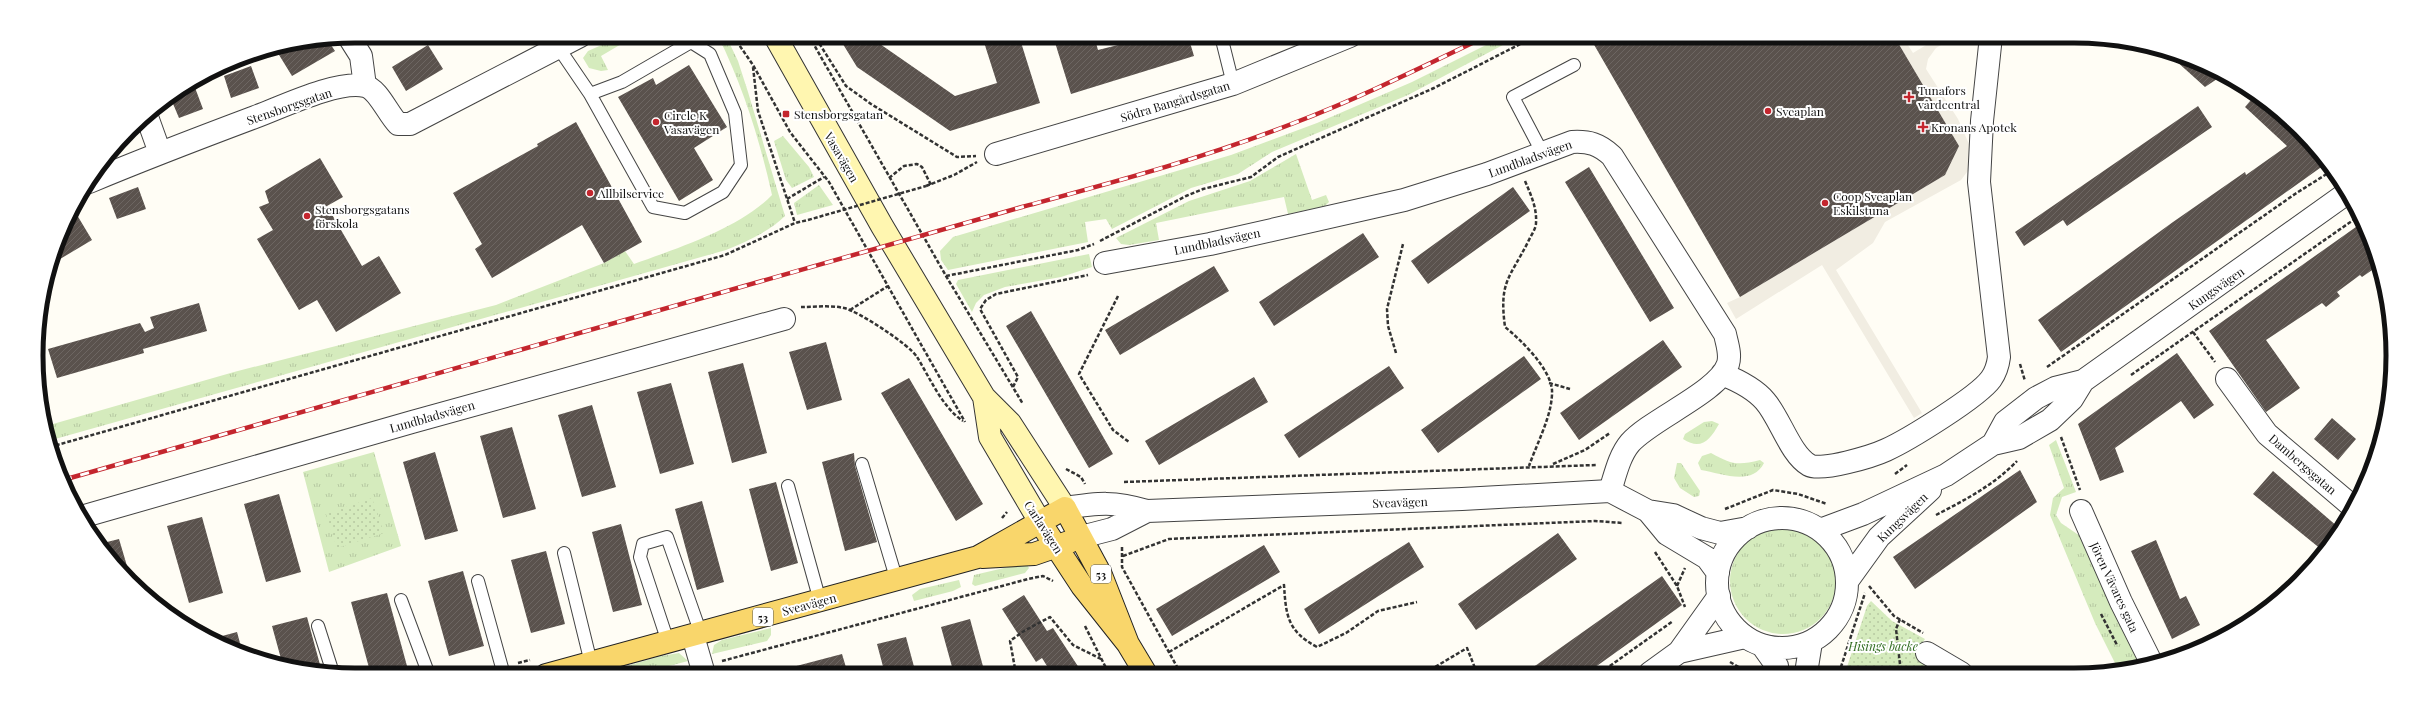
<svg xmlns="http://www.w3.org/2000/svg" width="2429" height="711" font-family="'Playfair Display',serif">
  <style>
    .grass { fill: url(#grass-tufts) }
    .park { fill: url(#park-dots) }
    .plaza { fill: #f1ede2 }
    .building { fill: url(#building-hatch) }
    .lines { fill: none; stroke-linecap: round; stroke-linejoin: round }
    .service-casing { stroke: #444; stroke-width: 14 }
    .minor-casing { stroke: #444; stroke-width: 24 }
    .tertiary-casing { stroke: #444; stroke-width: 24 }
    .secondary-casing { stroke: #333; stroke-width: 24 }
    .primary-casing { stroke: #222; stroke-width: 24 }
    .path { stroke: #333; stroke-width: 2.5; stroke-dasharray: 4 2; stroke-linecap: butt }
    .service { stroke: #fff; stroke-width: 12 }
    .minor { stroke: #fff; stroke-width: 22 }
    .tertiary { stroke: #fff; stroke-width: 22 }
    .secondary { stroke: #fff6b0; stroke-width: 22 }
    .primary { stroke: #f9d66b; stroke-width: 22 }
    .rail-casing { stroke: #c4262e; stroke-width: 4.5 }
    .rail { stroke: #fff; stroke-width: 3; stroke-dasharray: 9; stroke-linecap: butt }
    .path-bridge { stroke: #333; stroke-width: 2.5; stroke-dasharray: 4 2; stroke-linecap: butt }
    .poi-dot { fill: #c4262e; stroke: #fff; stroke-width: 1.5 }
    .labels { text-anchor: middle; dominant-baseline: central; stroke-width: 4; stroke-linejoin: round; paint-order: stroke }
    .shield { fill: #fff; stroke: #585858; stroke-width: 1 }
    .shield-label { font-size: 11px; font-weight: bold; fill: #111 }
    .poi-label { font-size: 12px; fill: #111; stroke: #fff; text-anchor: start }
    .street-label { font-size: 12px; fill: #111; stroke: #fff }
    .park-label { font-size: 12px; font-style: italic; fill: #2f6b1f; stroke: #fff }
    .rim { fill: none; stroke: #111; stroke-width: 5 }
  </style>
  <defs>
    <pattern id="grass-tufts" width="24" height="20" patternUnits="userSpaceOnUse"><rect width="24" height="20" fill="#d5ebbd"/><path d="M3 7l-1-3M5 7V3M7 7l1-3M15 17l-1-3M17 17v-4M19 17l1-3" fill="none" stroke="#b6c8a1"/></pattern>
    <pattern id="park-dots" width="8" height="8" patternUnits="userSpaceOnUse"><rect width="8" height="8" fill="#d5ebbd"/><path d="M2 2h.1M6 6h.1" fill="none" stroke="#b6c8a1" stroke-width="1.8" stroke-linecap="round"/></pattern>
    <pattern id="building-hatch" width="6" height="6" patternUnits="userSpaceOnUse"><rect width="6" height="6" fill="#5a524d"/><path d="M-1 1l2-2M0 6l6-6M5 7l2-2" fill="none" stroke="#6d6662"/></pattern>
  </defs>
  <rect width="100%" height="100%" fill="#fffdf5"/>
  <path class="grass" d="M622 36H635L601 56 608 70 601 71 589 68 583 58 588 51Z
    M718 36H726L738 61 748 92 785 216C769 232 747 241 726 250L48 441 46 426 234 372 496 305 604 263 625 251 634 264C678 248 740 228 772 195 760 141 743 86 718 36Z
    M1504 36H1520L1408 95 1272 152 1238 174 1191 188 1112 229 1106 219 1085 222 1088 242 948 270 941 260 940 251 953 237 1231 155 1317 123 1412 82Z
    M783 136 809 167 814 177 792 188 786 180 774 141Z
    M1296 154 1312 200 1326 195 1329 202 1325 206 1288 214 1284 197 1156 223 1159 240 1129 245 1121 244 1116 238 1189 201 1250 181Z
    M819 185 833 205 797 215 794 203Z
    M1089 254 1092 267 1061 277 1005 287 984 295 976 303 972 312 956 284 958 280Z
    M1712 421 1719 424C1710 440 1701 451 1683 439L1685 434 1704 422Z
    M2056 440 2076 492 2062 497 2056 515 2061 523 2086 540 2121 628 2143 664 2119 671 2095 623 2050 515 2053 498 2064 488 2049 445Z
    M374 452 401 546 329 572 303 472Z
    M1711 453C1731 464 1737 466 1760 460L1764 463C1752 487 1721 473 1701 470L1698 463 1702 456Z
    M1677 463H1681L1700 491 1699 496 1694 497 1680 488 1674 478Z
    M1730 581a53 53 0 1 1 106 0a53 53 0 1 1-106 0Z
    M1026 563 1029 568 1025 573 975 586 972 584 974 575Z
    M959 580 961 587 953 591 914 601 912 595 920 589Z
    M771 628V635L767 641 712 654 714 645 722 640Z
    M679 653 688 661 635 675H596L661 656Z"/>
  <path class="park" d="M372 498 384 533 337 548 326 514Z
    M1871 601 1892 621 1925 639 1917 651 1938 673H1845L1867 606Z"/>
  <path class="plaza" d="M1894 36H1902L1913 53 1941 36H1957L1936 48 1928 59 1926 69 1958 119 1972 151 1970 168 1961 180 1885 222 1873 243 1836 270 1922 413 1914 418 1822 265 1736 319 1727 303 1740 297 1945 175Z"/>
  <path class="building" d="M838 36H875L880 44 955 96 997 83 982 36H1019L1040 103 950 131 857 67Z
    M1053 36H1094L1098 50 1154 36H1188L1194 56 1071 94Z
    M1589 36H1894L1959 146 1945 175 1740 297Z
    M327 39 335 51 292 76 276 50 293 42Z
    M428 45 443 69 406 91 392 67Z
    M2165 51 2196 60 2223 75 2205 87Z
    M689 65 727 127 694 148 713 180 679 201 618 97 653 78 656 85Z
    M251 66 259 88 231 98 224 76Z
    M194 85 203 109 179 118 171 99Z
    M2256 94 2299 129 2327 163 2061 352 2038 320 2173 222 2245 172 2246 175 2287 146 2245 107Z
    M2198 106 2212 127 2067 226 2063 220 2024 246 2015 232Z
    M576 122 642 242 604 263 582 225 492 278 475 249 482 244 453 193 538 146 537 144Z
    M320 158 343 197 327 206 362 266 379 256 401 293 336 332 317 300 299 310 257 239 273 230 259 207 269 203 265 191Z
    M1589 167 1674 308 1650 322 1565 182Z
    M138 187 146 209 117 219 109 198Z
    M1513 187 1530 211 1428 284 1411 261Z
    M77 215 92 240 50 265 66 221Z
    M2363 222 2369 233 2378 266 2362 277 2360 275 2337 292 2340 296 2326 307 2322 303 2266 340 2300 388 2266 412 2209 331Z
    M1363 233 1379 257 1274 326 1259 302Z
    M1214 266 1229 291 1120 355 1105 330Z
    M199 303 207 331 143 349 144 353 57 378 48 349 140 323 145 332 154 328 150 317Z
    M1031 311 1113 454 1089 468 1006 326Z
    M1663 340 1682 367 1579 440 1560 413Z
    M826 342 842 400 807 410 789 352Z
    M2177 353 2214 405 2194 419 2181 401 2115 448 2124 472 2100 481 2078 424Z
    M1524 356 1541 379 1438 453 1421 430Z
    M743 363 767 453 732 463 708 372Z
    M1389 366 1404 388 1299 458 1284 435Z
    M1254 377 1268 402 1159 465 1145 441Z
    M909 378 983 504 956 521 881 393Z
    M671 383 694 464 660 474 637 392Z
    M592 405 616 487 582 497 558 415Z
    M2332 418 2356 439 2338 460 2314 439Z
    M512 427 536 509 503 518 480 436Z
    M435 452 458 531 425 540 403 462Z
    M854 453 855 466 877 542 845 551 822 462Z
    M2020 470 2037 502 1915 589 1893 557Z
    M2273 471 2338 527 2322 550 2253 494Z
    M776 482 798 563 771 571 749 489Z
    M279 494 301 572 266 582 244 504Z
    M702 501 724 582 697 590 675 509Z
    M202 517 223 593 189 603 167 526Z
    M621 524 642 605 613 612 592 532Z
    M1558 533 1577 559 1476 630 1458 604Z
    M119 539 130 576 99 544Z
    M2156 540 2180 599 2186 596 2200 625 2172 639 2131 551Z
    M1409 542 1424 567 1319 634 1304 609Z
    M1264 545 1280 572 1172 636 1156 609Z
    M546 551 565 624 531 633 511 560Z
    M463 571 484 646 449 656 428 581Z
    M1662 576 1682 605 1587 673H1525Z
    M387 593 407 666 371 675 351 602Z
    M1024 595 1047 631 1053 628 1083 674H1052L1042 658 1036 662 1002 609Z
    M307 617 322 672 283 666 272 626Z
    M970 619 984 670 970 674H954L941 627Z
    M237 632 243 654 211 639Z
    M906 637 916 674H885L877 644Z
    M842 654 848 674H786L785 669Z"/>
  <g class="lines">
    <defs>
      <path id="service" d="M1221 36 1233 84
        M558 47 590 94 653 207 685 213 723 192 741 165 735 113 710 54 691 42 622 82 590 94
        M1543 154 1513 97 1574 65
        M862 464 897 581
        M788 486 820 601
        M564 553 591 663
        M478 581 504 675
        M401 600 429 675
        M318 626 333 673
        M668 642 640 557 643 544 667 537 701 634"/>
      <path id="minor" d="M349 37 361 56 365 86
        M146 114 160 153
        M996 154 1233 84 1350 36
        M89 182C144 159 199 138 255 117 282 107 337 80 365 86 378 89 388 114 398 124H410L580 36
        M1105 263 1210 244 1404 200 1487 174 1572 142C1589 141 1599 144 1612 156L1725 334C1727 344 1731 354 1728 364 1719 392 1651 419 1630 443 1619 456 1615 476 1610 491
        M1722 374C1737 380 1754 388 1765 401 1780 418 1790 454 1809 465 1821 472 1873 456 1886 450 1908 440 1978 397 1991 379 1996 372 1998 365 1999 357L1979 182 1982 121 1991 36
        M2227 379 2267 434 2353 507
        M2081 511 2121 602 2151 662
        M81 517 412 422 784 319
        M693 636 704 674
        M1679 652 1745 637
        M1927 653 1961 673
        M1650 673 1679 652 1719 596"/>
      <path id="tertiary" d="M1993 444 2005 422 2036 398 2055 388 2083 381 2347 193
        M1065 508C1099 503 1114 501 1147 511L1462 499 1610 491 1648 511 1673 515 1701 528 1720 533 1748 528
        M1648 511 1667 534 1707 558 1718 573
        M1717 583a65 65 0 1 1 130 0a65 65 0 1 1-130 0Z
        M1820 530 1863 514 1946 475 1993 444 2019 438 2050 420 2072 399 2083 381
        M1081 537 1112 529 1147 511
        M1848 580 1879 537 1930 490
        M1762 645 1777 666 1778 673
        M1806 673 1811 642"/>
      <path id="secondary" d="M775 36 882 226 984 397 1010 423 1065 508
        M984 397 990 437 1040 522"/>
      <path id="primary" d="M1040 522 1082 586 1128 644 1146 674
        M982 557 1034 554 1069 542
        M546 675 978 557 1065 508 1101 575 1128 644"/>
    </defs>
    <use href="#service" class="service-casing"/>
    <use href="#minor" class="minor-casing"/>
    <use href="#tertiary" class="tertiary-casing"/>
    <use href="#secondary" class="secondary-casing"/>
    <use href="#primary" class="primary-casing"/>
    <path class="path" d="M733 36 753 65 790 132 829 182 965 422
      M809 36 946 276 1023 404
      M810 36 819 43 846 86 871 104 957 157 976 156
      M753 67 758 111 795 223
      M889 178 904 166 917 164 922 167 931 185
      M1525 181C1531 195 1537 208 1536 223 1536 229 1530 237 1528 242 1509 279 1499 282 1505 327 1521 340 1550 368 1552 390 1553 414 1537 443 1529 466
      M926 186 954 175 977 162
      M787 199 824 177
      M1100 241 1186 196 1203 189 1251 177 1278 157 1434 88 1536 36
      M946 276 1078 250 1094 244
      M1118 296 1079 374 1113 430 1129 442
      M801 307C815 307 831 305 844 308 858 311 910 345 917 357 930 378 942 407 963 421
      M850 310 888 286
      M2193 332 2215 362
      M1396 353 1388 326 1387 309 1403 244
      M2020 364 2025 381
      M2047 367 2295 194 2333 170
      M2131 375 2359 216
      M1549 383 1570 389
      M1013 387 1018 377 980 309 986 300 996 294 1088 275
      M2061 437 2080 490
      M50 447 725 255 795 223 808 220
      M1553 464 1585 450 1610 433
      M1066 469 1081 477 1085 484
      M1895 474 1907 465
      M1124 482 1596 465
      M1725 509 1773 490 1798 494 1827 504
      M1936 515C1965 500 1994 485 2017 461
      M1002 518 1007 512
      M1122 547V567L1181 674
      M1655 552 1677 586 1685 607
      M1123 556 1169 539 1595 521 1623 523
      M1677 586 1685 568
      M1869 586 1894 616 1923 633
      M2101 614 2117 645
      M1900 619 1896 629 1901 673
      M1085 626 1109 674
      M1169 652 1284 585C1286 615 1287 631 1317 647L1346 633 1378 611 1417 602
      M722 661 1028 579 1043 576 1053 581
      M1730 662 1742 669 1753 668
      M518 663 530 660
      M1827 668 1840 670
      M1425 673 1467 648 1477 673
      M1600 673 1673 621
      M1703 673 1711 667
      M1839 673 1865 593
      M1016 674 1010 641 1024 631 1050 617 1073 645 1101 659
      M475 675 488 671
      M669 675 681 671"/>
    <use href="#service" class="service"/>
    <use href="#minor" class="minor"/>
    <use href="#tertiary" class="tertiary"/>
    <use href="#secondary" class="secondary"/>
    <use href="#primary" class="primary"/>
    <defs>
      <path id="rail" d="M63 480 1022 207C1114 182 1205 158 1294 123 1360 98 1424 66 1487 36"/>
    </defs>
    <use href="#rail" class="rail-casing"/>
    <use href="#rail" class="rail"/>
    <path class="path-bridge" d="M808 220 926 186"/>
  </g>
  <g class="poi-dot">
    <path d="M1907 91h4v4h4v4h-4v4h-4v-4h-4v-4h4z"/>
    <circle cx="1768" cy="111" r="4"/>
    <rect x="782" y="110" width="8" height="8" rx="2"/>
    <circle cx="656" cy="122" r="4"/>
    <path d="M1921 121h4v4h4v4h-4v4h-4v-4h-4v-4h4z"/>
    <circle cx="590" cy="193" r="4"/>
    <circle cx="1825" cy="203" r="4"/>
    <circle cx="307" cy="216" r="4"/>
  </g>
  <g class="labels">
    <g class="shield">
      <rect x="1091" y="565" width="20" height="18" rx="3"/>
      <rect x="753" y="608" width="20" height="18" rx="3"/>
    </g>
    <g class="shield-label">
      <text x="1101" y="574">53</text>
      <text x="763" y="617">53</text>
    </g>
    <g class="poi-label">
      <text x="1918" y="90">Tunafors<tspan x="1918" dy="14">vårdcentral</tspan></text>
      <text x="1776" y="111">Sveaplan</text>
      <text x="794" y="114">Stensborgsgatan</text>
      <text x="664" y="115">Circle K<tspan x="664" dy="14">Vasavägen</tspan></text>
      <text x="1931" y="127">Kronans Apotek</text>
      <text x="598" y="193">Allbilservice</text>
      <text x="1833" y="196">Coop Sveaplan<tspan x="1833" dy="14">Eskilstuna</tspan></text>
      <text x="315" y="209">Stensborgsgatans<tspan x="315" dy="14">förskola</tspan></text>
    </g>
    <g class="street-label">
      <text transform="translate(1175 101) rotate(-17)">Södra Bangårdsgatan</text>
      <text transform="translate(289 106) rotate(-19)">Stensborgsgatan</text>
      <text transform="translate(842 157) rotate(60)">Vasavägen</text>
      <text transform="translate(1530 158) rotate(-20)">Lundbladsvägen</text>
      <text transform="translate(1217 241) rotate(-12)">Lundbladsvägen</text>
      <text transform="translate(2216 288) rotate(-35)">Kungsvägen</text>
      <text transform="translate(432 416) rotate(-16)">Lundbladsvägen</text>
      <text transform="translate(2303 464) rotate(41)">Dambergsgatan</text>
      <text transform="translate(1400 502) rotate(-2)">Sveavägen</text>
      <text transform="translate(1902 517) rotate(-44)">Kungsvägen</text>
      <text transform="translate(1044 527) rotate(57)">Carlavägen</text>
      <text transform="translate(2115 587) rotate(65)">Jören Vävares gata</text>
      <text transform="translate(809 604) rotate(-15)">Sveavägen</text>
    </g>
    <g class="park-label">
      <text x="1883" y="646">Hisings backe</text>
    </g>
  </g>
  <path d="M0 0H2429V711H0ZM355 43H2074A312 312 0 0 1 2386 355V356A312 312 0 0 1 2074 668H355A312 312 0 0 1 43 356V355A312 312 0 0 1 355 43Z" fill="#fff" fill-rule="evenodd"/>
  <path class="rim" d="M355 43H2074A312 312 0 0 1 2386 355V356A312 312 0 0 1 2074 668H355A312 312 0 0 1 43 356V355A312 312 0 0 1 355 43Z"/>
</svg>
